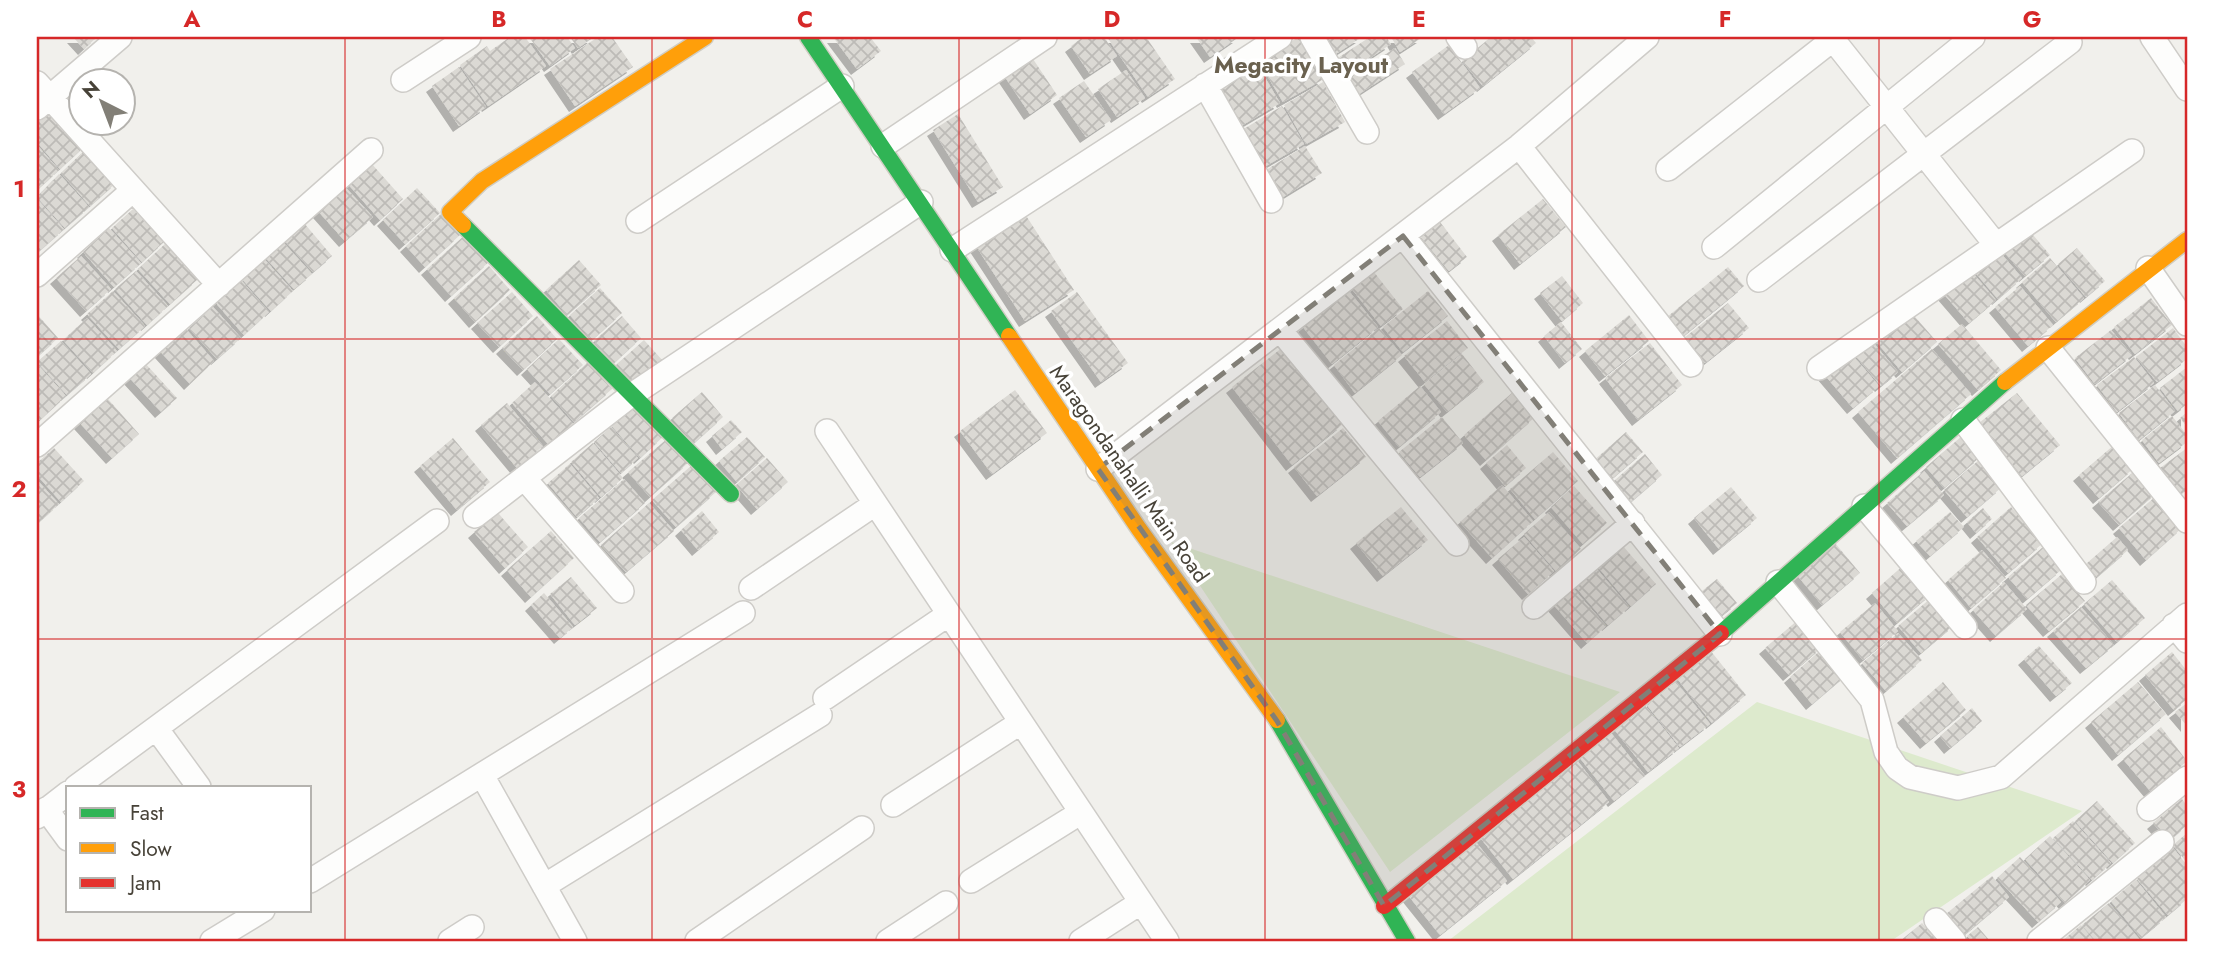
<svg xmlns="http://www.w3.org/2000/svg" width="2224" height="978" font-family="Jost,sans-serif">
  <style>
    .green { fill: #ddeacd }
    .building { fill: url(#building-cross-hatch); filter: url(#shadow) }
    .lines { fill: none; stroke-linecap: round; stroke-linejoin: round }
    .street-casing { stroke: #ceccc8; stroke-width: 26 }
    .fast-casing { stroke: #d0cdc3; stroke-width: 19 }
    .slow-casing { stroke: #d0cdc3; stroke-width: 19 }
    .jam-casing { stroke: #d0cdc3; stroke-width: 19 }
    .street { stroke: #fdfdfc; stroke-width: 23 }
    .fast { stroke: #30b455; stroke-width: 16 }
    .slow { stroke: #ff9f0a; stroke-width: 16 }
    .jam { stroke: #e5322d; stroke-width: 16 }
    .marked { fill: #827f77; fill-opacity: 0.2; stroke: #827f77; stroke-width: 5; stroke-dasharray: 14 9; stroke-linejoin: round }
    .grid { fill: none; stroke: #d62828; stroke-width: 2; stroke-opacity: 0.55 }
    .labels { text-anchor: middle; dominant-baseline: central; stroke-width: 7; stroke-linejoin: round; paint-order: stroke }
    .street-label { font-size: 21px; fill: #474238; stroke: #fff }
    .neighbourhood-label { font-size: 23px; font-weight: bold; fill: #6a614f; stroke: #fff }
    .neatline { fill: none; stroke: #d62828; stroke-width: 2.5 }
    .grid-label { font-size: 23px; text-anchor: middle; font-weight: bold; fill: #d62828 }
  </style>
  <defs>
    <pattern id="building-cross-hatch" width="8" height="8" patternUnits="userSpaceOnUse" patternTransform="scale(1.75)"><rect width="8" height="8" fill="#dbd9d4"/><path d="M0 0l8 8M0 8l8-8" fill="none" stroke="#bdbbb7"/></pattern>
    <filter id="shadow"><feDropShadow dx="-6" dy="6" stdDeviation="0" flood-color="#0004"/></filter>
  </defs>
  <rect width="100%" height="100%" fill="#f1f0ec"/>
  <path class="green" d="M1171 542 1620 692 1390 872Z
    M1757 702 2082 811 1891 941H1448Z"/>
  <path class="building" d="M73 37H97L84 49Z
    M510 37H525L546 66 488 106 460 65 487 46 490 51Z
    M529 37H567L575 48 550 66Z
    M570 37H594L578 48Z
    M598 37H612L633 67 575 106 550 69Z
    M833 37H870L881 51 857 69Z
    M1083 37H1104L1117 56 1090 74 1071 46Z
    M1107 37H1146L1175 79 1148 97Z
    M1196 37H1239L1210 57Z
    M1299 37 1324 79 1283 102 1258 60Z
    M1318 37H1362L1331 57Z
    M1370 37H1386L1391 44 1343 76 1333 61Z
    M1391 37H1423L1400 52Z
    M1491 37H1531L1536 43 1483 86 1462 61Z
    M1449 45 1480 88 1444 114 1412 72Z
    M1395 48 1405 64 1356 96 1346 80Z
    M1031 56 1057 95 1030 114 1003 74Z
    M1258 66 1280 103 1241 126 1219 88Z
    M459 67 486 107 459 126 432 86Z
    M1126 70 1145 98 1117 117 1098 89Z
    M1084 81 1111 120 1086 137 1059 98Z
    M1323 82 1345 122 1306 144 1284 105Z
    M1282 106 1304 144 1264 167 1242 130Z
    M53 108 86 145 60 169 37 142V123Z
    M958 114 1003 187 978 202 933 130Z
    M37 145 59 170 37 190Z
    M1305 146 1322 173 1283 197 1266 170Z
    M87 148 117 182 90 206 61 173Z
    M371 163 403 199 380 220 348 184Z
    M59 174 89 207 65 228 37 197Z
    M346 188 373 217 345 241 319 212Z
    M417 188 440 213 405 244 383 220Z
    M37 199 64 229 37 253Z
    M1543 199 1566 227 1520 264 1498 235Z
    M133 209 164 242 142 262 112 228Z
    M441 214 460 235 425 267 406 246Z
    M1025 214 1074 290 1025 321 976 246Z
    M1440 222 1467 257 1449 271 1421 237Z
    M304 223 332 256 313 272 284 240Z
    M2023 223 2050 255 2025 276 1998 245Z
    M109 228 141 263 114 287 83 252Z
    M466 234 490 261 451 296 427 269Z
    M282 241 312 274 294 289 265 257Z
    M166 243 198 279 170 304 138 269Z
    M1992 243 2022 278 1998 299 1968 264Z
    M2077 248 2105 281 2086 297 2058 264Z
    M81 256 111 289 86 311 56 278Z
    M2050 258 2084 298 2056 322 2022 282Z
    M265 260 293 291 271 311 243 280Z
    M579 260 601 285 567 315 546 290Z
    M1964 263 1996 300 1969 323 1937 286Z
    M489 266 510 290 475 322 454 298Z
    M1728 267 1744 286 1682 337 1667 317Z
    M136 271 168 306 147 325 115 289Z
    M1374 272 1403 309 1381 326 1352 289Z
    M1562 276 1583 303 1562 321 1540 293Z
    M240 279 269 312 244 335 215 302Z
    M2020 286 2053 325 2028 346 1995 307Z
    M600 288 622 313 592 340 570 315Z
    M1348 290 1378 327 1332 364 1303 327Z
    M113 291 145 326 119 349 87 314Z
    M1428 291 1448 316 1403 352 1383 327Z
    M512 292 533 316 499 347 477 323Z
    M1077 292 1128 363 1101 382 1051 311Z
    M2151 298 2172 325 2135 354 2114 327Z
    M1728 303 1749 328 1705 363 1684 338Z
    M1903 303 1937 342 1902 372 1869 333Z
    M213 307 241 338 217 359 189 328Z
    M37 314 58 338 37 357Z
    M1629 315 1649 341 1605 376 1585 351Z
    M537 316 557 339 523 370 502 348Z
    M622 316 641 338 613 364 594 341Z
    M87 318 117 351 93 373 63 340Z
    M1447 321 1468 348 1425 382 1404 356Z
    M1561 322 1582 349 1565 363 1544 336Z
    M1962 324 2001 370 1978 390 1938 344Z
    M185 328 214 361 190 384 160 351Z
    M1379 328 1402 355 1355 393 1334 365Z
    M2173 328 2187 347V359L2157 382 2136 357Z
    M2111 330 2132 355 2095 384 2075 358Z
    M1866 334 1898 372 1881 386 1849 348Z
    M559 339 583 365 550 394 527 369Z
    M644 340 664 362 636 387 616 365Z
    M61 341 91 374 67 395 37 362Z
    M1650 343 1682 385 1638 420 1605 378Z
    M1283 347 1343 424 1292 465 1232 387Z
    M1932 349 1971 394 1897 458 1858 412Z
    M1849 351 1879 386 1853 408 1823 373Z
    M1462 354 1484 382 1447 412 1424 384Z
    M2134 357 2154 383 2117 412 2097 385Z
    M144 362 177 398 161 412 128 376Z
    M588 362 612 389 574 422 551 396Z
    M37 364 66 396 40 420 37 416Z
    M2187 367V404L2178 411 2160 388Z
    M535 382 573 424 549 445 512 403Z
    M2155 385 2175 411 2139 440 2119 413Z
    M1420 386 1441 412 1399 447 1378 421Z
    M1015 390 1047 433 992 474 960 431Z
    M702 392 723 417 694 443 672 418Z
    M1513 392 1535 417 1486 460 1464 435Z
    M2017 393 2060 445 2022 476 1979 423Z
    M108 399 139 434 112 458 80 423Z
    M507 403 543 446 517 468 481 425Z
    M635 406 663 437 640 458 612 426Z
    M2187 412V427L2180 418Z
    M2172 416 2187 435V442L2159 463 2142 440Z
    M1442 417 1463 443 1420 477 1399 452Z
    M731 420 742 432 722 449 712 436Z
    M611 427 638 458 621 473 594 442Z
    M1343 428 1366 457 1317 496 1294 467Z
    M1626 432 1643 452 1608 482 1591 463Z
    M1962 436 1980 457 1944 488 1926 467Z
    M747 437 765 457 737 482 719 461Z
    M453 438 490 482 457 510 420 466Z
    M668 438 689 462 650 497 628 472Z
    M593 443 623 478 601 497 571 462Z
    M1507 445 1526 468 1505 486 1486 463Z
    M2114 445 2134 468 2099 498 2079 475Z
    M54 448 84 481 61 502 37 475V463Z
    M2187 448V490L2181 495 2160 468Z
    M1553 452 1578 481 1535 519 1510 489Z
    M1645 454 1662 475 1626 506 1608 486Z
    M767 458 788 482 757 509 736 485Z
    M1979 460 2002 487 1967 517 1944 490Z
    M570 464 599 498 577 517 548 483Z
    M692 465 716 492 676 527 652 500Z
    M2137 469 2157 492 2119 525 2098 502Z
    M1924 471 1944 495 1907 526 1887 503Z
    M624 479 645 503 600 542 579 518Z
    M37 480 59 504 37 524Z
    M1502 485 1533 521 1492 558 1460 522Z
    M1574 486 1607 523 1583 544 1551 507Z
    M1731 487 1757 518 1719 549 1694 518Z
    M2156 496 2183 527 2146 560 2119 528Z
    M649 503 674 531 626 572 601 545Z
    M1401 507 1428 540 1383 576 1356 543Z
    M2011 507 2043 543 2008 573 1977 537Z
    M1983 508 1992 519 1976 533 1967 522Z
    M702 511 719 532 698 550 681 530Z
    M497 512 528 547 505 568 474 532Z
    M1549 512 1581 549 1556 571 1524 534Z
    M1950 512 1964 527 1930 556 1916 541Z
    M551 531 574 558 531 597 507 570Z
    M1524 537 1554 571 1528 594 1498 559Z
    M2117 537 2128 550 2097 577 2086 564Z
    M1835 543 1860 573 1822 605 1797 575Z
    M1622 545 1656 584 1631 606 1598 567Z
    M2043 547 2062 569 2027 599 2008 577Z
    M1982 550 2006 578 1971 608 1948 580Z
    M1905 564 1931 594 1897 623 1872 593Z
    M1595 567 1629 607 1608 625 1574 585Z
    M2062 574 2085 601 2049 631 2026 605Z
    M571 577 597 608 575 625 550 594Z
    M1717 579 1737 603 1717 619 1697 595Z
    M2112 580 2145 618 2117 642 2084 604Z
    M2004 582 2027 609 1996 636 1973 610Z
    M1572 587 1606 626 1587 643 1553 604Z
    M544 593 573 627 560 638 531 605Z
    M1931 598 1954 625 1921 653 1898 626Z
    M1875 603 1898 631 1863 660 1840 632Z
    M2081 607 2114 645 2086 668 2053 631Z
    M1799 619 1822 647 1789 675 1765 648Z
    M1898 633 1922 660 1886 691 1862 663Z
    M2039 646 2072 683 2056 696 2024 659Z
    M1823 648 1846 675 1812 704 1790 677Z
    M1710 650 1746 695 1712 723 1676 677Z
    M2172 652 2187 671V699L2174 710 2145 675Z
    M1676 682 1710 724 1680 747 1647 705Z
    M1943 682 1966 710 1926 743 1903 717Z
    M2138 682 2166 714 2118 755 2091 722Z
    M2187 703V726L2175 712Z
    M1644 704 1679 748 1648 772 1614 729Z
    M1972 708 1982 721 1950 748 1940 736Z
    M2161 727 2187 761 2151 792 2123 759Z
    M1611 733 1645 776 1614 801 1580 758Z
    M1576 759 1609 802 1513 879 1479 836Z
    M2182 799 2187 806V825L2169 841 2153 823Z
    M2097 801 2135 843 2113 863 2075 821Z
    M2073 821 2111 863 2092 880 2053 838Z
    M2187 833V863L2173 845Z
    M2050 836 2090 880 2065 903 2025 859Z
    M1475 841 1507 881 1440 935 1408 895Z
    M2173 848 2187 865V899L2168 915 2137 879Z
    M2020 857 2061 902 2038 922 1997 878Z
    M1992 876 2009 897 1964 935 1946 914Z
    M2136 880 2166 917 2141 938 2111 901Z
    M2109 903 2139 939 2136 941H2096L2082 925Z
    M1922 923 1938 941H1900Z
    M2081 925 2094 941H2062Z
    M1978 927 1990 941H1972L1967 936Z"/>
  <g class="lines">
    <defs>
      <path id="street" d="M1312 37 1367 132
        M1458 37 1465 47
        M1831 37 1996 245
        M2152 37 2187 89
        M403 80 469 37
        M37 83 219 285
        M1205 85 1271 201
        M37 108 120 37
        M883 146 1045 37
        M1519 146 1691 365
        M1668 169 1836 37
        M638 221 842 86
        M1403 236 1720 634
        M1714 247 1973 37
        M952 250 1280 37
        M2148 268 2187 324
        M37 275 133 190
        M1759 280 2070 42
        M1280 330 1457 544
        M2048 348 2187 521
        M1819 368 2132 151
        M1963 420 2084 582
        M827 431 1167 941
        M37 445 371 150
        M1098 469 1519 146 1647 37
        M524 478 622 591
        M1864 506 1965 627
        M475 516 630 396 921 202
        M1778 582 1872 700 1886 752 1897 768 1910 777 1958 788 2001 777 2187 615
        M751 588 875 504
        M1534 607 1633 523
        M2174 625 2187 641
        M825 698 949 614
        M156 728 199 787
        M482 775 575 941
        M76 787 437 521
        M893 805 1020 723
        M46 809 68 839
        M2149 809 2187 778
        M37 817 68 793
        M310 881 743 613
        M971 881 1080 813
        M544 886 820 715
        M1936 920 1954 941
        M212 941 263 910
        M450 941 472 927
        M697 941 862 828
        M888 941 946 903
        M1081 941 1140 903
        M2039 941 2162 842"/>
      <path id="fast" d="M808 37 1009 336
        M463 225 731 494
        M1721 633 2005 382
        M1277 720 1407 941"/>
      <path id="slow" d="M463 225 450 212 482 181 705 37
        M1009 336 1139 529 1277 720
        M2005 382 2187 240"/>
      <path id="jam" d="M1384 906 1721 633"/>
    </defs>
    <use href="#street" class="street-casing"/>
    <use href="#fast" class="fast-casing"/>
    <use href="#slow" class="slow-casing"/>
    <use href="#jam" class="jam-casing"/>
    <use href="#street" class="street"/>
    <use href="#fast" class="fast"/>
    <use href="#slow" class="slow"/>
    <use href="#jam" class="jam"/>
  </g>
  <path class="marked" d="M1403 236 1720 634 1384 906 1277 721 1098 469Z"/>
  <path class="grid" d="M345 37V941M652 37V941M959 37V941M1265 37V941M1572 37V941M1879 37V941M37 339H2187M37 639H2187"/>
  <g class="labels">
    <g class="street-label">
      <text transform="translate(1129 474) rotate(55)">Maragondanahalli Main Road</text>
    </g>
    <g class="neighbourhood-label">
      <text x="1301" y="65">Megacity Layout</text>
    </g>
  </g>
  <rect width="2224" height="978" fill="none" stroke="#ffffff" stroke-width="77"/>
  <rect x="66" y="786" width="245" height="126" fill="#ffffff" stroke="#b5b3af" stroke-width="2"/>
  <rect x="80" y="808" width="35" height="10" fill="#30b455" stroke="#b5b3af" stroke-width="2"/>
  <text x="130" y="820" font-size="21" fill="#474238">Fast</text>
  <rect x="80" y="843" width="35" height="10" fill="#ff9f0a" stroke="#b5b3af" stroke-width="2"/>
  <text x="130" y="856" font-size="21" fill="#474238">Slow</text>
  <rect x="80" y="878" width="35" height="10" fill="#e5322d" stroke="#b5b3af" stroke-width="2"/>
  <text x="130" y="890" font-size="21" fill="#474238">Jam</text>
  <g transform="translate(102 102) rotate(318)"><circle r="33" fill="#ffffff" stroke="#b5b3af" stroke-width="2"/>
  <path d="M0-5L12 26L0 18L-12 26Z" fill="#827f77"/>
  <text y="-10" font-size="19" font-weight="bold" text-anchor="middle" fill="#474238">N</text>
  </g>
  <rect x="38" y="38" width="2148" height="902" class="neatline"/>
  <g class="grid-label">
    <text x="192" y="27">A</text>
    <text x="499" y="27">B</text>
    <text x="805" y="27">C</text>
    <text x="1112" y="27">D</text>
    <text x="1419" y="27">E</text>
    <text x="1725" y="27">F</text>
    <text x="2032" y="27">G</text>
    <text x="19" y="197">1</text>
    <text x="19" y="497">2</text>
    <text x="19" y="797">3</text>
  </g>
</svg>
